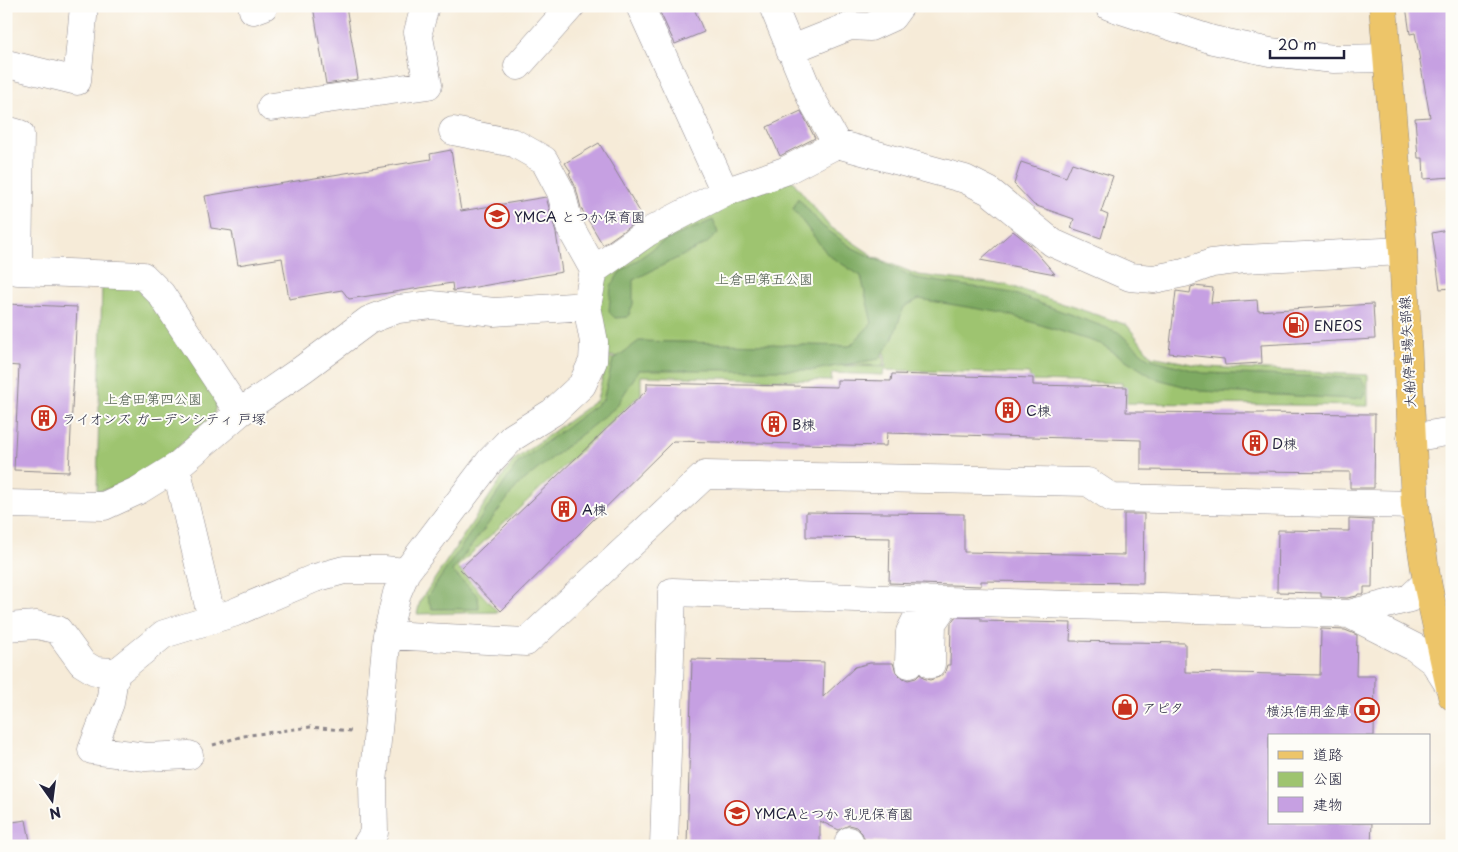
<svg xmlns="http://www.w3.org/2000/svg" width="1458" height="852" font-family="'Playpen Sans','Klee One',sans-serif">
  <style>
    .green { fill: #9ec46f; stroke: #607355 }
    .forest { fill: #7eaa62; stroke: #50664e }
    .building { fill: #c6a0e2 }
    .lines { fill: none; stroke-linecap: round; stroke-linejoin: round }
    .minor-casing { stroke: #8c868a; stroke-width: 29 }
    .major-casing { stroke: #8c868a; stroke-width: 29 }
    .path { stroke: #8c868a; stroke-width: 3; stroke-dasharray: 4 4; stroke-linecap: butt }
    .minor { stroke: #fff; stroke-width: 28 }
    .major { stroke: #edc569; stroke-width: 28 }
    .labels { text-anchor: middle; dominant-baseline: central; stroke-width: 4; stroke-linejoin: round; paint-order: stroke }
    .poi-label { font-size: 14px; fill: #22223b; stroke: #fdfcf7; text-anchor: start }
    .park-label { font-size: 14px; fill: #4d5b4d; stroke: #fdfcf7 }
    .street-label { font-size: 14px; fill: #22223b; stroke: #fdfcf7 }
  </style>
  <rect width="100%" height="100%" fill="#fdfcf7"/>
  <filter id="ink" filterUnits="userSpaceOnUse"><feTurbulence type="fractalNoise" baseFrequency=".02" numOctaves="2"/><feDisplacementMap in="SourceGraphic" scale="10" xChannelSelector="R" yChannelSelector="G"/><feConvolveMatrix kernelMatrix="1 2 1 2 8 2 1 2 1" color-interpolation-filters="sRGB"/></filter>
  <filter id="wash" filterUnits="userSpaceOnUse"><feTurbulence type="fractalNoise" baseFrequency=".0096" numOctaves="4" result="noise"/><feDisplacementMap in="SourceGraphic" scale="20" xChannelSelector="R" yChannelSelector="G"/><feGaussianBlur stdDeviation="1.12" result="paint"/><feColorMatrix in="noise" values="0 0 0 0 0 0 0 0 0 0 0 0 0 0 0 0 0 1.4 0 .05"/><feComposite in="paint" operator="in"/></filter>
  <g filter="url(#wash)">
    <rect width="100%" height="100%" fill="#f6ebd8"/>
    <path class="green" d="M791 179 829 226 872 255 884 366 606 356 599 304 604 276 653 239 729 202Z
      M874 257 918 275 1007 285 1127 325 1151 356 1207 367 1368 375V406L1122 403V383L1030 381 1029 374 884 370 883 375 832 373 831 381 641 376V394L457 567 498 612 417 614 420 601 513 461 597 400 607 358 886 367Z
      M102 282 137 284 158 304 217 399 214 414 166 458 120 485 97 492Z"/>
    <path class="forest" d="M798 198 822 226 851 247 915 278 1012 293 1118 332 1148 358 1203 373 1360 378 1366 387 1363 397 1352 399 1201 391 1154 378 1101 344 1003 313 919 299 904 307 892 340 879 359 814 370H639L616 407 518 485 452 571 478 596 479 609H432L427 597 518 463 603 400 613 360 639 341 850 346 872 323 861 276 828 255 793 209Z
      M713 220 718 233 706 244 633 280V304L628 317 615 318 609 312 611 287 619 273 664 241Z"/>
    <g id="blocks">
      <path class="building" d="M313 6H346L358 79 326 84Z
        M657 6H693L704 32 675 44Z
        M1406 6H1452V177L1424 179 1423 158H1418L1415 118 1430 117 1415 33 1410 34Z
        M801 111 815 138 780 156 767 127Z
        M599 143 643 217 603 245 581 208 576 188 569 173 571 172 565 163Z
        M451 150 461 211 546 197 556 233 562 272 453 291 452 283 349 299 342 290 289 299 282 258 238 265 232 231 211 228 205 196 431 159 430 154Z
        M1021 162 1066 177 1072 163 1113 176 1101 212 1108 215 1101 238 1071 228 1074 219 1034 205 1014 184Z
        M1452 229V288L1440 289 1432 233Z
        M1013 231 1028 243 1055 274 980 260Z
        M1194 286 1213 288 1211 303 1257 300 1258 311 1373 304 1375 339 1261 345 1262 363 1225 365 1224 359 1169 353 1176 291 1190 293 1191 287Z
        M6 304 77 307 69 472 14 470 19 366 6 365Z
        M892 374 1033 378V385L1127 387 1126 412 1375 414 1374 488H1350V472L1141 470V440L887 433 886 446 673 441 501 611 460 569 647 390V383L837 387V380L891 381Z
        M806 512 964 514V552L1124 555V514H1144L1143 583 981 581V586L889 583 890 538 806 537Z
        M1349 519 1373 520 1372 587H1364V594H1358L1357 596 1347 598 1321 597V593L1277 592 1278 530 1349 531Z
        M955 617 981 618V621L1071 623 1070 641 1185 643V672L1320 675 1321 629 1345 630 1357 635 1356 676H1375L1374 736H1269V823H1372L1371 846H935V844L865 841 862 833 856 827 849 825 839 830 820 821V846H687L692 659 824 662 823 697 855 667 870 663H893L896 672 901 677 908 680 916 678 920 674 923 678 930 680 939 677 945 672 947 665H950L951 623Z
        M26 820 31 846H6V823Z"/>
    </g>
  </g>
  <g filter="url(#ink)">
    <use href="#blocks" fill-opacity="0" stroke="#8c868a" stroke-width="1"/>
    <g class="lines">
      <defs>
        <path id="minor" d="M640 6 725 192
          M773 6 811 98 837 144
          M1109 6 1213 40 1270 52 1334 59 1387 58
          M253 10 264 6
          M790 50 850 26 870 27 892 17 900 6
          M7 64 77 81 84 6
          M518 66 571 6
          M271 107 428 85 418 32 425 6
          M6 130 20 134 18 271 143 276 161 294 239 413
          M453 131 514 143 544 160 561 192 570 227 594 270
          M1411 438 1452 431
          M176 467 212 619
          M6 504 104 506 139 490 176 467 239 413 303 369 369 320 398 309 432 305 494 312 587 306
          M1349 614 1414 647 1434 662 1450 687
          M6 627 37 625 58 630 82 663 95 671 117 672
          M387 635 526 642 705 475 1088 482 1112 498 1415 505
          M909 664 910 632 926 600
          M931 664 932 623 947 601
          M189 755 146 757 92 750 110 703 113 683 117 672 164 634 233 613 315 578 344 570H384L406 572
          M366 846 374 833 373 783 387 635 397 593 406 572 490 461 513 437 553 412 582 385 593 361 594 342 587 306 594 270 648 232 725 192 785 171 837 144 965 179 989 191 1053 243 1130 277 1154 279 1184 273 1212 263 1244 259 1403 251
          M664 846 672 592 1349 614 1410 598 1427 582
          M849 846V841"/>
        <path id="major" d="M1383 6 1403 251 1415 505 1427 582 1452 696"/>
      </defs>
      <use href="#minor" class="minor-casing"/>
      <use href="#major" class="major-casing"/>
      <path class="path" d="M213 745 243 736 310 727 352 731"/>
      <use href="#minor" class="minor"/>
      <use href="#major" class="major"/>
    </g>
  </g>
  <defs>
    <symbol id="school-ring" viewBox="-11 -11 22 22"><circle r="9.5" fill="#fdfcf7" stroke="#c8321e" stroke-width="1.5"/><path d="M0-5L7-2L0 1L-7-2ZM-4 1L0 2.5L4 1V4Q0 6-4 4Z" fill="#c8321e"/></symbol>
    <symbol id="fuel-ring" viewBox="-11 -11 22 22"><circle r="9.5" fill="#fdfcf7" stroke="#c8321e" stroke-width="1.5"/><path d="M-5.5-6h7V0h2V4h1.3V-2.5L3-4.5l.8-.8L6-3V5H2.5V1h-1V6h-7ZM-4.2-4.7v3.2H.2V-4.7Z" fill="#c8321e"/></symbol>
    <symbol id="building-ring" viewBox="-11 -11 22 22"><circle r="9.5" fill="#fdfcf7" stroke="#c8321e" stroke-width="1.5"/><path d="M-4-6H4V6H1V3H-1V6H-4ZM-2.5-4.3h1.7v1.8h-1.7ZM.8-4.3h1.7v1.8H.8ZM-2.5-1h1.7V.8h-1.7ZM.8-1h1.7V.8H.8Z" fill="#c8321e"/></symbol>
    <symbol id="shop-ring" viewBox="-11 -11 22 22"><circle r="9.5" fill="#fdfcf7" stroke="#c8321e" stroke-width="1.5"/><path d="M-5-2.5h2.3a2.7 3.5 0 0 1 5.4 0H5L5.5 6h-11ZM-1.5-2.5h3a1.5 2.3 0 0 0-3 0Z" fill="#c8321e"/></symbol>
    <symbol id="bank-ring" viewBox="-11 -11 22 22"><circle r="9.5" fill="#fdfcf7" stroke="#c8321e" stroke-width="1.5"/><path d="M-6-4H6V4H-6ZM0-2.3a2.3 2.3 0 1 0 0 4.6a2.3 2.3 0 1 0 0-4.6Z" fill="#c8321e"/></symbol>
  </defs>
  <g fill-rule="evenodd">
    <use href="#school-ring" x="483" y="202" width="28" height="28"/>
    <use href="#fuel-ring" x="1282" y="311" width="28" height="28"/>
    <use href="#building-ring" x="994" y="396" width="28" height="28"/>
    <use href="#building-ring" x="30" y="404" width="28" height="28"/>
    <use href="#building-ring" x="760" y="410" width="28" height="28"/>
    <use href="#building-ring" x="1241" y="429" width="28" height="28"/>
    <use href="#building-ring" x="550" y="495" width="28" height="28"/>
    <use href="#shop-ring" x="1111" y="693" width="28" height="28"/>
    <use href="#bank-ring" x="1353" y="696" width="28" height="28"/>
    <use href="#school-ring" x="723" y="799" width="28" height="28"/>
  </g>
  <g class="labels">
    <g class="poi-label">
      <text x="514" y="216">YMCA とつか保育園</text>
      <text x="1314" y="325">ENEOS</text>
      <text x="1026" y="410">C棟</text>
      <text x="62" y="418">ライオンズ ガーデンシティ 戸塚</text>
      <text x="792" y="424">B棟</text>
      <text x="1272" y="443">D棟</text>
      <text x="582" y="509">A棟</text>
      <text x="1142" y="707">アピタ</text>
      <text x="1350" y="710" text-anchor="end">横浜信用金庫</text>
      <text x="754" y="813">YMCAとつか 乳児保育園</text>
    </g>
    <g class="park-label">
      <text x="764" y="278">上倉田第五公園</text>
      <text x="153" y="398">上倉田第四公園</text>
    </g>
    <g class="street-label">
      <text transform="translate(1407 352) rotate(-93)">大船停車場矢部線</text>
    </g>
  </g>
  <rect width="1458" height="852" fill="none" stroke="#fdfcf7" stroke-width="25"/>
  <rect x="1268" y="734" width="162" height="90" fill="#fdfcf7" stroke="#a5a5ac"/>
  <rect x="1278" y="751" width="25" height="8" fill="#edc569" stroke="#a5a5ac"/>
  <text x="1313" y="760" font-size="15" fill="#22223b">道路</text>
  <rect x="1278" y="772" width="25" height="15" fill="#9ec46f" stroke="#a5a5ac"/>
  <text x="1313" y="784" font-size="15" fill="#22223b">公園</text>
  <rect x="1278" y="797" width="25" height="15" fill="#c6a0e2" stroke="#a5a5ac"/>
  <text x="1313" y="810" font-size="15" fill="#22223b">建物</text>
  <g transform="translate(52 800) rotate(166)" stroke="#fdfcf7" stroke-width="4" paint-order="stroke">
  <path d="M0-4L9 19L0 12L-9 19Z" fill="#22223b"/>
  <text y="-8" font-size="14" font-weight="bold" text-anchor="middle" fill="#22223b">N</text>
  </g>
  <path d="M1270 50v8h74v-8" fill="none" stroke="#22223b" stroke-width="2.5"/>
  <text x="1278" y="50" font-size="15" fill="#22223b" stroke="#fdfcf7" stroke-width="4" paint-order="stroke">20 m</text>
</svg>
